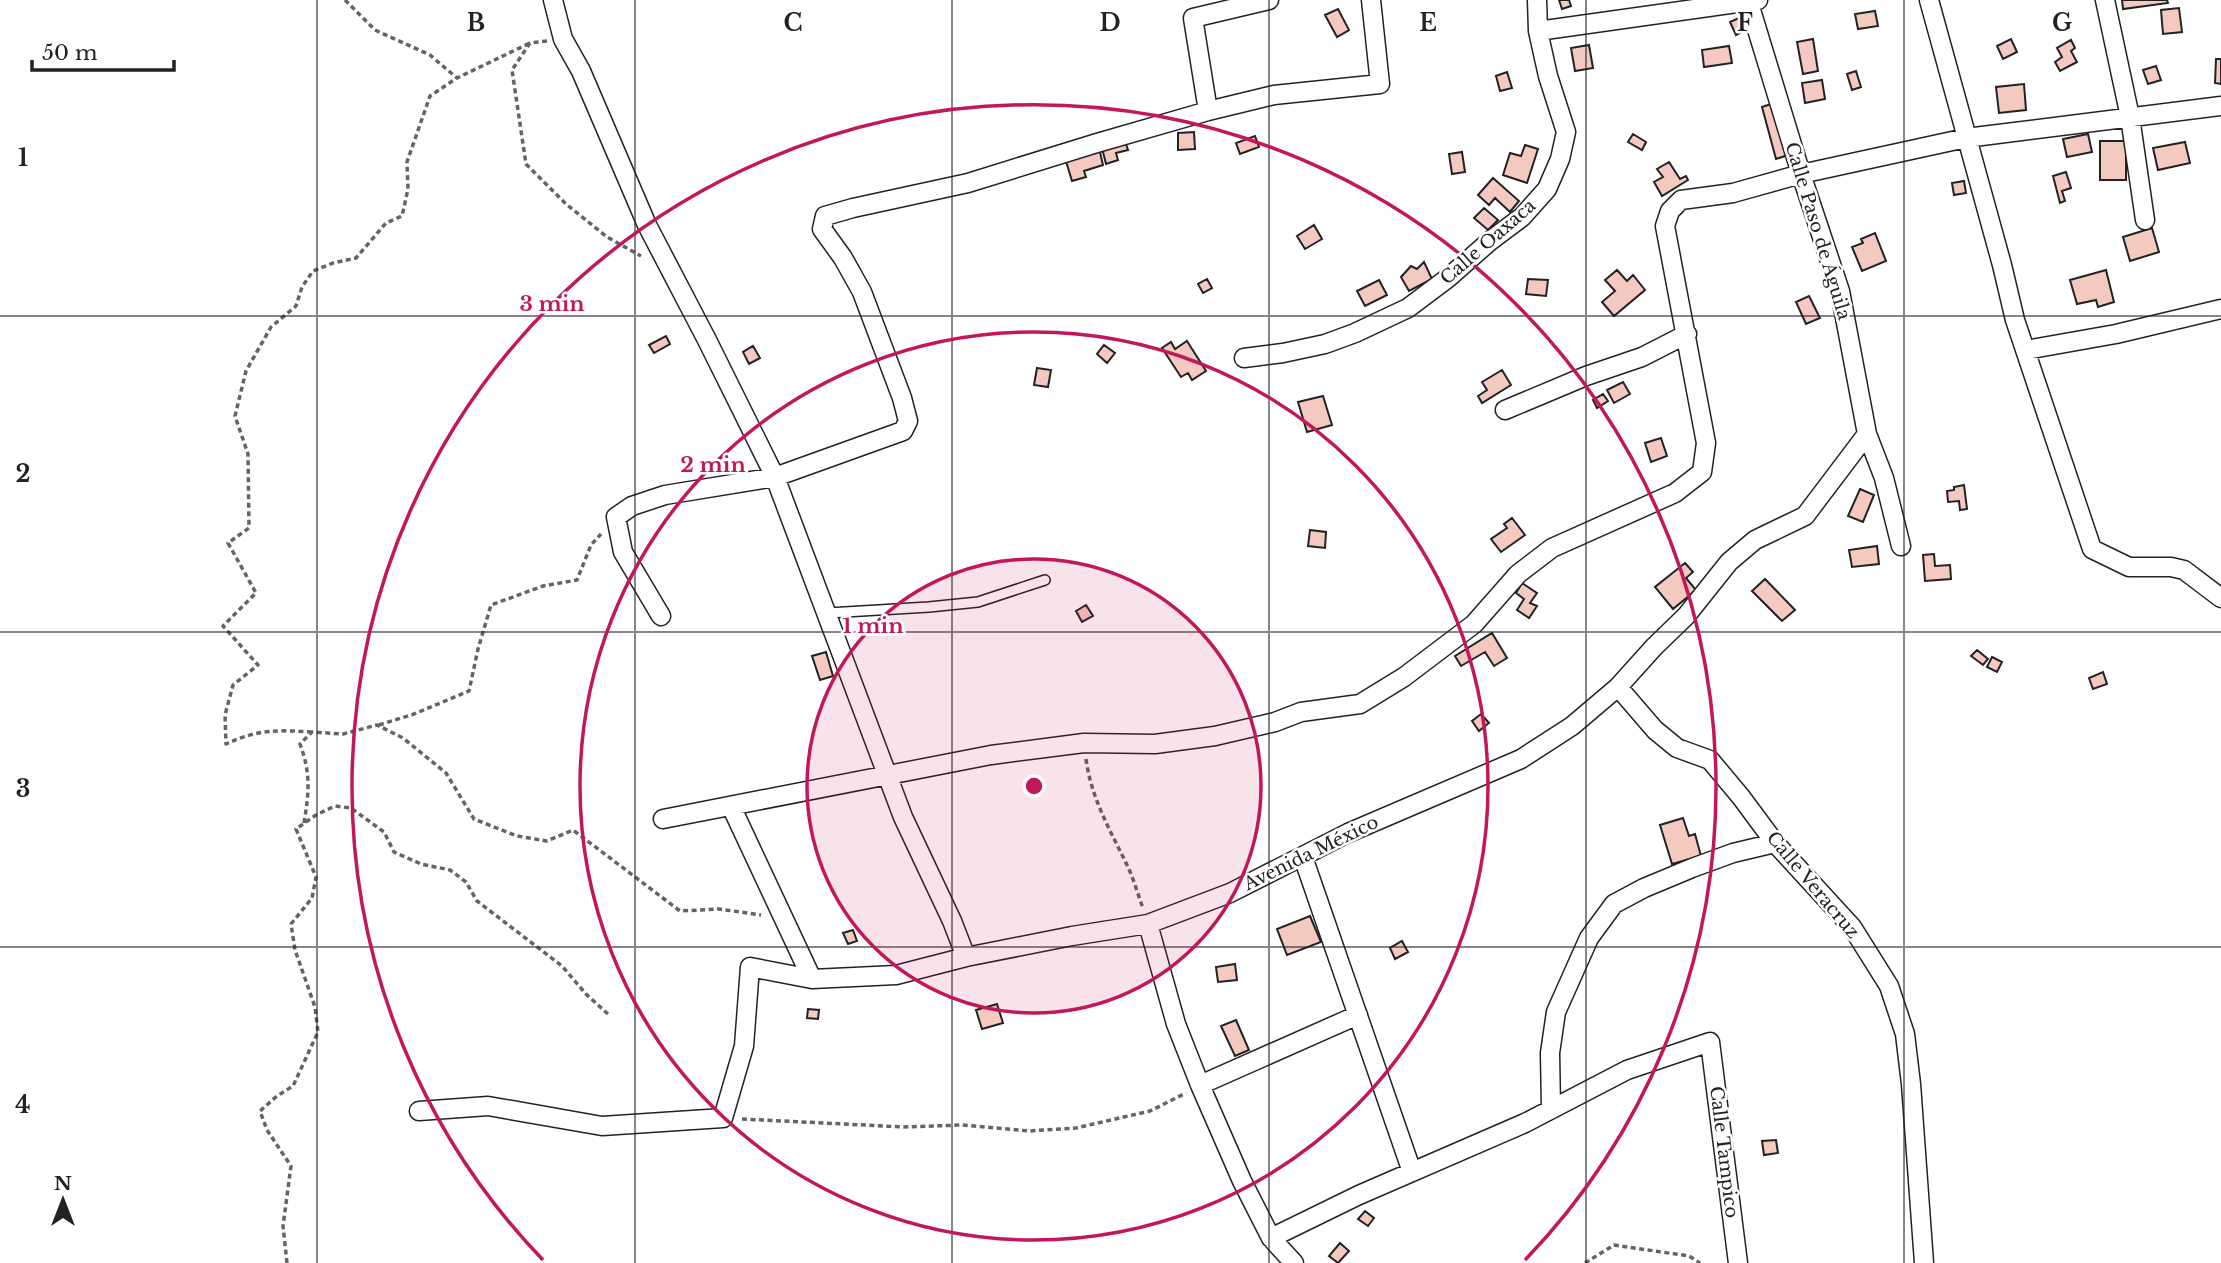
<svg xmlns="http://www.w3.org/2000/svg" width="2221" height="1263" font-family="'Libre Baskerville',serif">
  <style>
    .building { fill: #f3c9c0; stroke: #222; stroke-width: 2 }
    .lines { fill: none; stroke-linecap: round; stroke-linejoin: round }
    .lane-casing { stroke: #222; stroke-width: 12 }
    .street-casing { stroke: #222; stroke-width: 21 }
    .path { stroke: #646464; stroke-width: 3.5; stroke-dasharray: 5 3.5; stroke-linecap: butt }
    .lane { stroke: #fff; stroke-width: 9 }
    .street { stroke: #fff; stroke-width: 18 }
    .grid { fill: none; stroke: #222; stroke-width: 2; stroke-opacity: 0.55 }
    .ring { fill: none; stroke: #c2185b; stroke-width: 3.5 }
    .labels { text-anchor: middle; dominant-baseline: central; stroke-width: 5; stroke-linejoin: round; paint-order: stroke }
    .street-label { font-size: 18px; fill: #222; stroke: #fff }
    .grid-label { font-size: 23px; text-anchor: middle; font-weight: bold; fill: #222; stroke: #fff; stroke-width: 5; stroke-linejoin: round; paint-order: stroke }
    .centre { fill: #c2185b; stroke: #fff; stroke-width: 3.5 }
    .ring-label { font-size: 21px; text-anchor: middle; font-weight: bold; fill: #c2185b; stroke: #fff; stroke-width: 5; stroke-linejoin: round; paint-order: stroke }
  </style>
  <rect width="100%" height="100%" fill="#fff"/>
  <path class="building" d="M1559 0H1569L1571 6 1562 9Z
    M2122 0H2167L2168 3 2123 9Z
    M2179 8 2182 32 2163 34 2161 10Z
    M1338 9 1349 30 1337 37 1325 15Z
    M1875 11 1878 26 1858 29 1855 14Z
    M1741 17 1747 29 1736 35 1730 22Z
    M1813 39 1818 71 1803 74 1797 42Z
    M2011 39 2017 52 2003 59 1997 46Z
    M2071 40 2075 48 2071 51 2077 62 2060 71 2055 62 2062 57 2057 48Z
    M1589 45 1593 68 1575 71 1571 48Z
    M1729 46 1732 63 1704 67 1702 50Z
    M2216 59H2221V84L2215 83Z
    M2156 66 2161 80 2148 84 2143 70Z
    M1856 71 1861 87 1852 90 1847 74Z
    M1507 72 1512 88 1500 91 1496 76Z
    M1822 80 1825 99 1805 103 1802 83Z
    M2024 84 2026 110 1999 113 1996 87Z
    M1774 103 1788 155 1776 159 1762 107Z
    M1194 132 1195 149 1178 150V133Z
    M1633 134 1646 142 1642 150 1628 142Z
    M2088 134 2092 152 2067 157 2063 139Z
    M1255 136 1259 147 1240 154 1236 143Z
    M1125 141 1128 150 1116 153 1118 160 1106 164 1102 148Z
    M2100 141H2126V180H2100Z
    M2185 142 2190 163 2158 170 2153 148Z
    M1525 145 1538 149 1527 183 1503 175 1510 153 1521 156Z
    M1099 148 1103 165 1084 171 1086 177 1072 181 1065 158Z
    M1462 152 1465 172 1452 174 1449 154Z
    M1669 162 1680 179 1686 176 1688 180 1662 196 1654 182 1663 177 1657 169Z
    M2066 172 2071 188 2062 191 2065 201 2060 203 2053 176Z
    M1493 178 1519 201 1510 212 1495 198 1489 205 1478 195Z
    M1964 181 1966 193 1954 195 1952 183Z
    M1484 208 1498 220 1488 230 1474 218Z
    M1314 225 1322 239 1305 249 1297 236Z
    M2152 228 2159 252 2130 261 2123 237Z
    M1875 233 1886 261 1862 271 1852 247 1863 243 1861 239Z
    M1424 262 1432 279 1409 291 1401 277 1411 266 1417 269Z
    M1617 270 1627 281 1633 275 1645 290 1614 316 1602 302 1615 291 1605 280Z
    M2106 270 2114 302 2098 307 2096 300 2077 304 2070 280Z
    M1207 279 1212 288 1203 293 1198 284Z
    M1528 279 1548 280 1546 296 1526 294Z
    M1379 280 1387 295 1365 306 1357 291Z
    M1809 296 1820 318 1806 324 1796 302Z
    M666 336 670 344 654 353 649 345Z
    M1187 341 1206 371 1192 380 1188 373 1181 377 1162 348 1171 342 1175 349Z
    M1104 345 1115 353 1107 363 1097 354Z
    M753 346 760 358 749 364 743 352Z
    M1037 368 1051 370 1048 387 1034 385Z
    M1502 370 1511 385 1482 403 1478 396 1487 390 1482 382Z
    M1623 382 1630 394 1614 403 1607 390Z
    M1603 394 1608 401 1597 408 1593 400Z
    M1323 396 1332 425 1307 432 1298 402Z
    M1661 438 1667 456 1651 462 1645 443Z
    M1964 485 1967 509 1960 510 1959 501 1948 502 1947 491 1954 490V487Z
    M1860 489 1874 495 1863 522 1848 516Z
    M1512 518 1525 535 1501 552 1491 539 1507 528 1504 524Z
    M1310 530 1326 532 1325 548 1308 546Z
    M1877 546 1879 564 1852 567 1849 550Z
    M1934 554 1935 566 1950 565 1951 579 1925 581 1923 555Z
    M1685 563 1693 572 1686 578 1696 590 1673 609 1655 587Z
    M1765 579 1795 610 1782 621 1752 591Z
    M1522 583 1537 593 1530 603 1537 606 1529 618 1517 610 1524 599 1516 593Z
    M1086 605 1093 616 1082 622 1076 611Z
    M1492 633 1507 658 1494 666 1485 652 1461 666 1455 656Z
    M1977 650 1988 659 1983 665 1971 656Z
    M826 652 833 676 820 680 812 656Z
    M1992 657 2002 662 1997 672 1987 667Z
    M2103 672 2107 684 2093 689 2089 678Z
    M1481 714 1489 723 1479 731 1472 721Z
    M1683 818 1689 836 1695 834 1701 856 1672 864 1660 825Z
    M1310 916 1321 942 1287 955 1277 929Z
    M853 930 857 941 848 944 843 933Z
    M1402 941 1408 952 1395 959 1390 948Z
    M1235 964 1237 980 1218 982 1216 967Z
    M997 1004 1003 1023 982 1029 976 1010Z
    M808 1009 819 1010 818 1019 807 1018Z
    M1236 1020 1249 1050 1235 1056 1221 1026Z
    M1776 1140 1778 1153 1764 1155 1762 1141Z
    M1365 1211 1374 1218 1368 1226 1358 1219Z
    M1340 1243 1349 1251 1338 1263 1329 1256Z"/>
  <g class="lines">
    <defs>
      <path id="lane" d="M828 613 929 607 978 602 1045 580"/>
      <path id="street" d="M553 0 563 39 581 71 647 225 707 340 775 477 903 817 952 921 966 957
        M1748 0 1801 174 1840 291 1867 434 1884 478 1901 546
        M1929 0 2002 265 2015 320 2092 549 2129 567H2171L2184 570 2221 598
        M2105 0 2130 117 2145 220
        M1538 31 1758 0
        M1208 111 1193 18 1269 0
        M2026 350 2116 334 2221 309
        M1244 358 1283 353 1325 344 1355 333 1408 308 1448 278 1490 241 1522 217 1547 189 1560 159 1566 132 1548 76 1538 31 1537 0
        M1505 410 1586 376 1642 357 1687 334
        M661 616 623 552 616 517 632 506 665 495 775 477 903 431 908 421 902 398 862 292 843 258 822 229 825 216 853 208 968 183 1097 143 1208 111 1274 95 1380 84 1371 0
        M1618 687 1655 730 1677 748 1710 760 1741 797 1775 843 1852 927 1889 986 1905 1034 1911 1084 1924 1263
        M731 806 812 979 896 975 966 957 1072 936 1148 924 1230 893 1348 833 1521 759 1572 726 1618 687 1654 647 1686 616 1729 562 1755 540 1805 516 1867 434
        M663 819 991 755 1084 743 1155 744 1215 736 1275 722 1301 712 1360 704 1404 677 1474 624 1518 574 1552 548 1675 493 1702 472 1706 443 1665 226 1670 211 1681 200 1733 193 1801 174 1966 138 2221 106
        M1303 857 1412 1172
        M1148 924 1176 1024 1200 1085 1242 1181 1271 1238 1294 1263
        M1200 1085 1358 1015
        M1551 1109 1550 1053 1556 1012 1589 938 1614 904 1644 888 1692 868 1733 853 1775 843
        M419 1111 488 1106 602 1126 723 1118 744 1046 750 967 812 979
        M1271 1238 1359 1195 1525 1123 1627 1070 1710 1042 1738 1263"/>
    </defs>
    <use href="#lane" class="lane-casing"/>
    <use href="#street" class="street-casing"/>
    <path class="path" d="M345 0 375 30 430 55 457 78
      M547 41 530 43 512 70 526 164 566 204 607 237 641 256
      M379 725 414 714 469 691 478 649 491 605 543 586 577 580 591 545 601 534
      M312 732C278 730 258 729 226 744L225 715 233 685 258 665 223 626 256 593 228 543 249 528 248 454 235 416 246 371 271 327 296 306 302 287 313 271 333 263 356 258 386 223 402 216 408 189 407 162 430 96 457 78 530 43
      M1086 759C1091 798 1111 832 1128 867 1134 880 1138 895 1143 908
      M304 823C309 792 311 774 300 744L312 732 343 734 377 725 403 738 446 773 474 819 517 836 547 841 573 830 680 911 719 909 761 915
      M742 1119 904 1127 962 1125 1029 1131 1076 1128 1150 1111 1186 1093
      M287 1263 283 1226 291 1166 267 1130 260 1111 277 1096 293 1086 318 1032 315 1007 295 950 291 924 312 898 316 877 296 829 316 815 335 806 351 808 384 832 394 852 421 864 450 870 466 882 477 901 562 966 586 994 609 1015
      M1585 1263 1614 1245 1689 1256 1700 1263"/>
    <use href="#lane" class="lane"/>
    <use href="#street" class="street"/>
  </g>
  <path class="grid" d="M317 0V1263M635 0V1263M952 0V1263M1269 0V1263M1586 0V1263M1904 0V1263M0 316H2221M0 632H2221M0 947H2221"/>
  <circle cx="1034" cy="786" r="227" fill="#c2185b" fill-opacity=".12"/>
  <g class="ring">
    <circle cx="1034" cy="786" r="227"/>
    <circle cx="1034" cy="786" r="454"/>
    <path d="M543 1260A682 682 0 1 1 1525 1260"/>
  </g>
  <g class="labels">
    <g class="street-label">
      <text transform="translate(1818 231) rotate(73)">Calle Paso de Águila</text>
      <text transform="translate(1488 242) rotate(-41)">Calle Oaxaca</text>
      <text transform="translate(1311 853) rotate(-26)">Avenida México</text>
      <text transform="translate(1813 885) rotate(50)">Calle Veracruz</text>
      <text transform="translate(1724 1152) rotate(83)">Calle Tampico</text>
    </g>
  </g>
  <g class="grid-label">
    <text x="476" y="31">B</text>
    <text x="793" y="31">C</text>
    <text x="1110" y="31">D</text>
    <text x="1428" y="31">E</text>
    <text x="1745" y="31">F</text>
    <text x="2062" y="31">G</text>
    <text x="23" y="166">1</text>
    <text x="23" y="482">2</text>
    <text x="23" y="797">3</text>
    <text x="23" y="1113">4</text>
  </g>
  <circle cx="1034" cy="786" r="10" class="centre"/>
  <g class="ring-label">
    <text x="552" y="311">3 min</text>
    <text x="713" y="472">2 min</text>
    <text x="873" y="633">1 min</text>
  </g>
  <g transform="translate(63 1200)" stroke="#ffffff" stroke-width="5" paint-order="stroke">
  <path d="M0-5L12 26L0 18L-12 26Z" fill="#222222"/>
  <text y="-10" font-size="19" font-weight="bold" text-anchor="middle" fill="#222222">N</text>
  </g>
  <path d="M32 60v10h142v-10" fill="none" stroke="#222222" stroke-width="3.5"/>
  <text x="42" y="60" font-size="21" fill="#222222" stroke="#ffffff" stroke-width="5" paint-order="stroke">50 m</text>
</svg>
